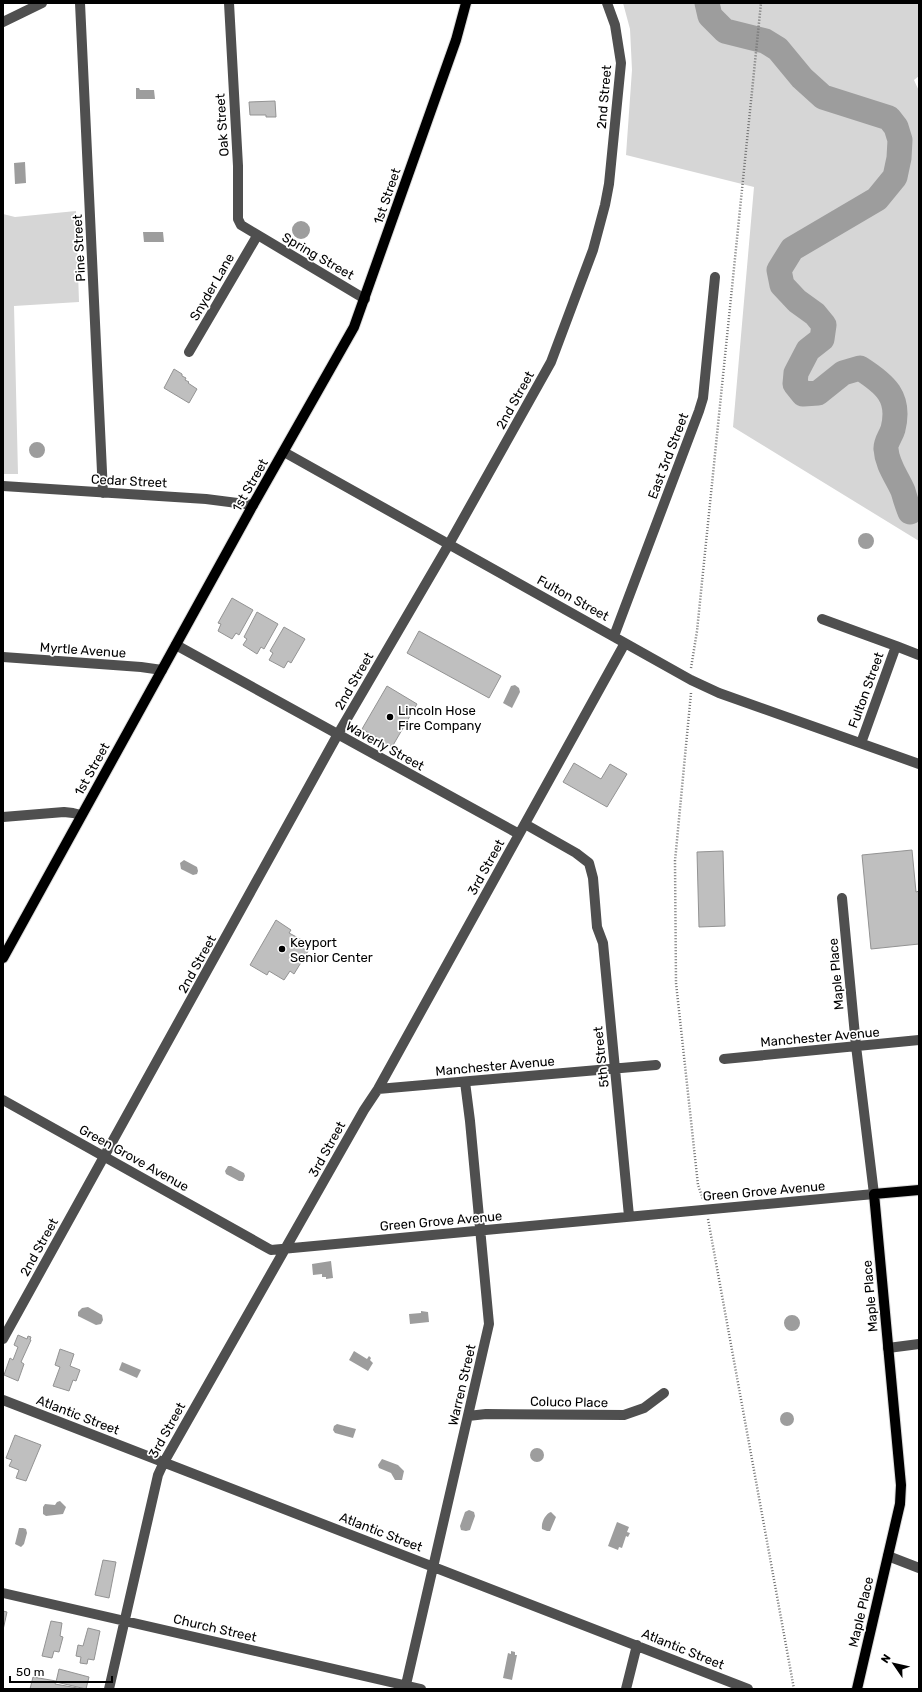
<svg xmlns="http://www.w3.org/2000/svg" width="922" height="1692" font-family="Rubik,sans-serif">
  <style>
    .green { fill: #d6d6d6 }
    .water { fill: #9d9d9d }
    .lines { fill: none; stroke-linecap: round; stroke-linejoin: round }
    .river { stroke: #9d9d9d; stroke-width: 25 }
    .building { fill: #bfbfbf; stroke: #939393 }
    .major-casing { stroke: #dbdbdb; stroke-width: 12 }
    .path { stroke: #717171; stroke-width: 2.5; stroke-dasharray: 1 2; stroke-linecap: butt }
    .minor { stroke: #4f4f4f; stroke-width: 10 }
    .major { stroke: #000; stroke-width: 10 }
    .poi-dot { fill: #000; stroke: #fff; stroke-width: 1.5 }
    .labels { text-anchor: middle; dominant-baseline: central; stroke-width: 3.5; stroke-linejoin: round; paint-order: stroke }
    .street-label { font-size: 13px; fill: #000; stroke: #fff }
    .poi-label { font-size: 13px; fill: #000; stroke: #fff; text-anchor: start }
  </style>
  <rect width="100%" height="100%" fill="#fff"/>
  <path class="green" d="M623 3H919V76L914 80 919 91V541L733 427 754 187 626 155 632 70 630 29Z
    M76 211 79 302 14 306 18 474H3V214L15 217Z"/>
  <path class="water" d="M136 88H139L140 90H154L155 99H136Z
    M25 162 26 183 15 184 14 163Z
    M292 230a9 9 0 1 1 18 0a9 9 0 1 1-18 0Z
    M143 232H163L164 242H144Z
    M29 450a8 8 0 1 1 16 0a8 8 0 1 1-16 0Z
    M858 541a8 8 0 1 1 16 0a8 8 0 1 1-16 0Z
    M515 685 519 688 520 692 512 708 503 703 511 686Z
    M184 860 197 867 198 871 197 874 193 875 181 869 180 863Z
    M228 1166H231L244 1173 245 1176 243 1181H239L226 1174 225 1171Z
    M331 1261 333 1278 326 1279V1277H322V1274L313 1275 312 1264Z
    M88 1307 102 1315 103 1320 101 1324 96 1325 78 1316V1312L82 1308Z
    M421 1311 428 1312 429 1322 410 1324 409 1314 421 1313Z
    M784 1323a8 8 0 1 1 16 0a8 8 0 1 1-16 0Z
    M354 1351 367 1359 369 1356 371 1358 370 1360 373 1363 368 1371 349 1360Z
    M122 1362 141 1370 137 1378 119 1370Z
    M780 1419a7 7 0 1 1 14 0a7 7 0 1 1-14 0Z
    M337 1424 356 1429 353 1438 335 1433 333 1430 334 1426Z
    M530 1455a7 7 0 1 1 14 0a7 7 0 1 1-14 0Z
    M382 1459 398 1465 404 1471 402 1480H395L391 1473 379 1468 378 1465Z
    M60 1501 66 1507 63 1514 46 1516 43 1514V1507L45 1504 55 1505 57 1502Z
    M469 1510 474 1512 475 1516 470 1530 466 1531 461 1530 460 1526 465 1512Z
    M551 1512 556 1517 550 1531H547L542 1529C541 1523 545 1514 551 1512Z
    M617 1522 629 1527 627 1532 630 1533 628 1537 626 1536 622 1548 619 1547 618 1550 608 1546Z
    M19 1528H23L26 1529 27 1533 24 1544 21 1547 15 1544Z
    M511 1651 515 1652V1655H517L512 1680 503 1678 508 1653 511 1654Z"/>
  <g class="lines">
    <path class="river" d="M707 3 710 16 725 31 765 41 778 49 802 78 823 97 889 118 896 127 900 140 899 158 895 177 877 199 792 249 779 270 782 285 797 301 815 314 824 325 822 339 808 350 796 373 795 384 803 394 818 393 843 373 860 368C885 384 901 397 893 429 891 436 885 443 886 449 887 465 897 477 903 491 905 498 907 505 910 512"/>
  </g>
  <path class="building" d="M275 101 276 117H266V115H250L249 102Z
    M174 369 182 374V376L186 378 185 380 189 382 188 383 197 389 189 403 164 388Z
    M232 598 253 610 239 635 236 633 232 639 218 631 221 624 218 623Z
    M257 612 278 624 264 649 261 647 257 654 243 645 247 639 244 637Z
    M284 627 305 639 291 663 288 661 284 668 269 660 273 653 270 651Z
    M419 631 501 676 489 698 407 653Z
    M387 686 417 704 392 747 362 729Z
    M574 763 601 779 610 764 627 774 607 807 563 782Z
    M912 850 916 892 919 891V944L871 949 862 855Z
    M723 851 725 926 699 927 697 852Z
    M276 920 291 930 289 933 306 942 302 948 308 951 294 974 290 971 284 980 269 971 267 975 250 965Z
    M18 1335 27 1339 28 1336 31 1337 30 1340H31L21 1362 24 1364 18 1381 4 1375 10 1358 13 1360 18 1347 14 1345Z
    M60 1349 74 1354 70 1366 80 1370 76 1381 73 1380 69 1391 53 1386 60 1367 55 1365Z
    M15 1435 41 1445 26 1481 16 1478 19 1470 9 1466 12 1460 6 1458Z
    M103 1560 116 1562 109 1598 95 1595Z
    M3 1611 7 1612 3 1630Z
    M51 1621 62 1623 60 1636 63 1637 59 1652 54 1651 52 1658 42 1656Z
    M88 1628 100 1631 94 1660 88 1659 87 1664 80 1663 81 1657 76 1656 78 1645 83 1646Z
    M59 1669 89 1677 86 1689 56 1682Z
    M33 1677 56 1681 55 1684 83 1689H30Z"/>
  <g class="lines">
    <defs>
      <path id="major" d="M3 958 253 505 354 327 456 40 466 3
        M857 1689 900 1504 901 1485 874 1194 919 1190"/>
    </defs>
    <use href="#major" class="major-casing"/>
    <path class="path" d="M691 668 697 631 761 3
      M691 693 675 861 676 983 698 1185 703 1199
      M708 1219 794 1689"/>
    <path class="minor" d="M80 3 103 493
      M229 3 238 166V219L241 225 365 299
      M3 22 42 3
      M189 352 257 236
      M284 452 691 680 719 693 919 764
      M3 486 206 499 253 505
      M822 619 896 646 861 743
      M614 636 699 411 703 398 715 277
      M176 645 519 834
      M896 646 919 655
      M3 657 141 667 162 670
      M3 817 64 812 73 813 81 815
      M525 824 576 853 589 863 593 878 597 927 603 943 629 1216
      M724 1059 919 1040
      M378 1089 656 1065
      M3 1100 271 1250 874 1194 856 1046 842 898
      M3 1339 338 734 449 544 551 362 593 250 605 205 609 184 621 63 615 25 607 3
      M888 1348 919 1344
      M3 1400 748 1689
      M468 1416 486 1414 624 1415 644 1408 664 1393
      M888 1556 919 1568
      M3 1593 421 1689
      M109 1689 158 1475 164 1462 364 1110 378 1089 625 643
      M405 1689 489 1324 470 1121 465 1082
      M626 1689 637 1645"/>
    <use href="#major" class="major"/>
  </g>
  <g class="poi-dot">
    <circle cx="390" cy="717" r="4"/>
    <circle cx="282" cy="949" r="4"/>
  </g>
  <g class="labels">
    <g class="street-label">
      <text transform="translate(604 97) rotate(-85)">2nd Street</text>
      <text transform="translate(222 125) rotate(-94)">Oak Street</text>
      <text transform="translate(387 196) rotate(-71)">1st Street</text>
      <text transform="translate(79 248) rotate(-93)">Pine Street</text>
      <text transform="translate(318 256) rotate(30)">Spring Street</text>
      <text transform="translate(212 287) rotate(-60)">Snyder Lane</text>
      <text transform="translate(515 400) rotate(-61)">2nd Street</text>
      <text transform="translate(668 456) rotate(-69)">East 3rd Street</text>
      <text transform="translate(129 481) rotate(3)">Cedar Street</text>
      <text transform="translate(250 485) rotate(-60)">1st Street</text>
      <text transform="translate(573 598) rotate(29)">Fulton Street</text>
      <text transform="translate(83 650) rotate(4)">Myrtle Avenue</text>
      <text transform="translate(354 681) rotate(-60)">2nd Street</text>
      <text transform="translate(866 690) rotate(-70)">Fulton Street</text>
      <text transform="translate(385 746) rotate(29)">Waverly Street</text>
      <text transform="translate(92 769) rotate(-61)">1st Street</text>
      <text transform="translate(486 867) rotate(-61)">3rd Street</text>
      <text transform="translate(197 964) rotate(-61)">2nd Street</text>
      <text transform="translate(836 974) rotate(-95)">Maple Place</text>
      <text transform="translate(820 1037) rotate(-5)">Manchester Avenue</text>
      <text transform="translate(601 1057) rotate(-96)">5th Street</text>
      <text transform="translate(495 1066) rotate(-5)">Manchester Avenue</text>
      <text transform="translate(327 1149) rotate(-61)">3rd Street</text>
      <text transform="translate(134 1158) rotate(29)">Green Grove Avenue</text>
      <text transform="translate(764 1191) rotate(-5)">Green Grove Avenue</text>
      <text transform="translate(441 1221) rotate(-5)">Green Grove Avenue</text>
      <text transform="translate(39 1247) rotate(-61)">2nd Street</text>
      <text transform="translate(870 1296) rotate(-95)">Maple Place</text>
      <text transform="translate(462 1385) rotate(-77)">Warren Street</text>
      <text transform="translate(569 1402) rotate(1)">Coluco Place</text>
      <text transform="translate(78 1415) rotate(21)">Atlantic Street</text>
      <text transform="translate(167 1430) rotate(-61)">3rd Street</text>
      <text transform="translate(381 1532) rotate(21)">Atlantic Street</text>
      <text transform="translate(861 1612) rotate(-77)">Maple Place</text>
      <text transform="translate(215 1628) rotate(13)">Church Street</text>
      <text transform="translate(683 1649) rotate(22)">Atlantic Street</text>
    </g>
    <g class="poi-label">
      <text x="398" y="710">Lincoln Hose<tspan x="398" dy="15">Fire Company</tspan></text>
      <text x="290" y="942">Keyport<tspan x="290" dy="15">Senior Center</tspan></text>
    </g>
  </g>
  <rect width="922" height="1692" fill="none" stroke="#000000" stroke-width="8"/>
  <g transform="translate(894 1664) rotate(304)" stroke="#ffffff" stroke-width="3" paint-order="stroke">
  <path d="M0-3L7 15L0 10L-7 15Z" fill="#000000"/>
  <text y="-6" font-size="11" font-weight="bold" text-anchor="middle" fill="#000000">N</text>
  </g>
  <path d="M10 1676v6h102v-6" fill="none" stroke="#000000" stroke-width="2"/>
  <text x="16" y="1676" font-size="12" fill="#000000" stroke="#ffffff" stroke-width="3" paint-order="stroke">50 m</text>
</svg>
